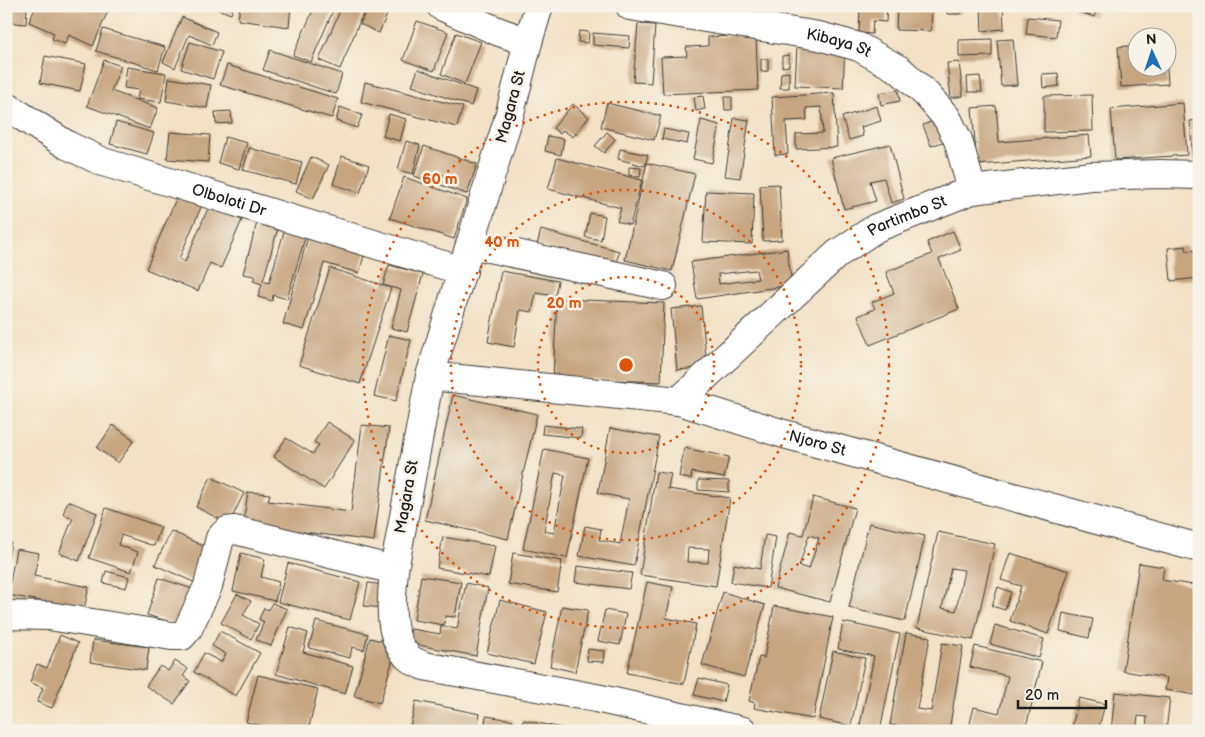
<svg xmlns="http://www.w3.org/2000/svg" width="1205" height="737" font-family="'Balsamiq Sans',sans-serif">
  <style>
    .building { fill: #c6a57f; fill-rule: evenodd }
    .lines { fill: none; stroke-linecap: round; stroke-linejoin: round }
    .minor-casing { stroke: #3c3a35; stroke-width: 30 }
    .minor { stroke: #fff; stroke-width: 28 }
    .ring { fill: none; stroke: #de560d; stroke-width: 2.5; stroke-dasharray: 2.5 5 }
    .labels { text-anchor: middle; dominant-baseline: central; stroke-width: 5; stroke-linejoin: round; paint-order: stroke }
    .street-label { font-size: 16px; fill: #1c1c1c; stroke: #f7f3e8 }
    .centre { fill: #de560d; stroke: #f7f3e8; stroke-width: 2.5 }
    .ring-label { font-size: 15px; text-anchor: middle; font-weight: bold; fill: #de560d; stroke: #f7f3e8; stroke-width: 5; stroke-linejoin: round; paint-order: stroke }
  </style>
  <rect width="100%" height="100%" fill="#f7f3e8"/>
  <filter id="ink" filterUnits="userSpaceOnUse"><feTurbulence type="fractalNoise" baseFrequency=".02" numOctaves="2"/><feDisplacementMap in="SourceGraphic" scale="10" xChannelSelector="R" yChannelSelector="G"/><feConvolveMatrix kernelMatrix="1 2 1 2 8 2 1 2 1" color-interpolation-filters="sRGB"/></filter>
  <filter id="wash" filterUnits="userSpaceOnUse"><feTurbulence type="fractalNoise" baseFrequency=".0096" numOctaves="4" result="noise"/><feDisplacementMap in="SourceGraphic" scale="20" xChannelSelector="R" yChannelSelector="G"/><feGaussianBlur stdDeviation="1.12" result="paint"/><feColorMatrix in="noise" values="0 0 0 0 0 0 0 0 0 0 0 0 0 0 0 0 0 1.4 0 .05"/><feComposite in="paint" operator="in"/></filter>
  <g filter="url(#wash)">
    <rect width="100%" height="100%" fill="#f2e1c5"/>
    <g id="blocks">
      <path class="building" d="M6 6H27L26 24 6 22Z
        M36 6H110L93 46 69 35 65 44 52 39 54 33 29 22Z
        M209 6H233L231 14Z
        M240 6H291L289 27 238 20Z
        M315 6H335L311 62 293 55Z
        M342 6H366L340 69 319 60Z
        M368 6H391L379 33 360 24Z
        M860 6H887L886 22 873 21 872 34 859 33Z
        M897 6H932L931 31 896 30Z
        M947 6H961V14H947Z
        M981 6H1003L1004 29 982 31Z
        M1075 6H1098L1094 17 1074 10Z
        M182 17 217 32 212 45 189 35 175 68 163 62Z
        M1028 17 1058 20 1056 37 1026 34Z
        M417 21 448 32 434 71 403 60Z
        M638 24 655 25 651 83 633 82Z
        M103 29 165 47 158 70 96 51Z
        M579 31 589 32 588 43 578 42Z
        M456 33 481 42 465 84 441 74Z
        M593 33 630 36 629 48 593 45Z
        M756 35 758 90 663 94 661 57 687 56 686 47 708 46V37Z
        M992 39V56L959 57V40Z
        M1013 39 1017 85 1001 86 997 40Z
        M190 42 222 52 213 79 181 69Z
        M797 45 845 47 843 88 795 86Z
        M1138 45V68H1167L1168 84 1121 87 1118 47Z
        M270 50 342 74 336 94 263 70Z
        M789 55V66L782 67V56Z
        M45 56 86 64 80 91 40 83Z
        M761 59H768V71L761 72Z
        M104 60 121 66 111 91 158 108 150 129 87 106Z
        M959 62 963 96 951 98 947 63Z
        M227 65 338 99 332 118 220 85Z
        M127 67 166 73 161 102 137 99 139 90 124 88Z
        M418 69 476 90 471 106 412 86Z
        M789 72V88H780L781 73Z
        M1058 73 1059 86 1043 88 1042 74Z
        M980 76 982 92H968L967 77Z
        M169 78 211 85 207 108 166 101Z
        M365 82 463 107 457 127 361 102Z
        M898 90 900 101 881 105 879 93Z
        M834 93 837 147 796 149V134L823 133 821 107 806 108 807 120 786 121 788 154 775 155 772 97Z
        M1092 95 1093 131 1044 132V96Z
        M703 96 705 109 696 111 694 97Z
        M724 97H732V110H725Z
        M607 103 661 116 654 140 601 127Z
        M1183 103 1187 155 1115 160 1111 109Z
        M573 104 589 117 573 137 563 130 560 134 553 128Z
        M877 106 881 121 861 127 863 136 849 140 842 117Z
        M996 106 999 142 1089 135 1091 156 977 165 972 108Z
        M340 107 362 115 357 128 336 121Z
        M231 111 232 123 216 124 215 112Z
        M389 114 406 119 400 141 383 136Z
        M734 118 749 120 740 178 725 176Z
        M701 120 720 125 712 163 693 159Z
        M936 120 945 141 931 146 923 125Z
        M1199 120V159L1193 160 1190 121Z
        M116 122 154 133 147 154 110 144Z
        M664 129 689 134 687 144 662 139Z
        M170 132 210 135 208 162 167 159Z
        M607 132 615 139 604 153 595 146Z
        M548 136 564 139 561 155 545 151Z
        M225 137 247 143 239 169 218 163Z
        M406 141 420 145 413 174 398 170Z
        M890 144 904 199 891 203 884 178 870 181 876 201 844 209 831 158Z
        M424 146 477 164 467 194 414 176Z
        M249 148 302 162 296 184 243 170Z
        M620 149 648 155 645 166 618 159Z
        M342 156 369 165 360 193 333 184Z
        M311 157 329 165 313 199 296 191Z
        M557 158 642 180 630 225 617 221 621 208 548 189Z
        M647 163 695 174 672 271 625 260Z
        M629 167 641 168 640 177 629 175Z
        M404 177 467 199 454 239 390 218Z
        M779 184 782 240 763 241 760 185Z
        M706 191 754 193 752 244 703 242Z
        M178 194 202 205 179 259 185 262 209 206 242 220 221 268 210 263 198 291 146 269Z
        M590 213 605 216 601 240 585 237Z
        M259 215 280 221 263 281 269 283 286 225 307 231 287 299 273 295 272 301 258 297 262 284 253 281 255 276 243 274Z
        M541 230 619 251 616 266 537 245Z
        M953 231 961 250 939 259 959 309 870 345 858 316 875 309 872 302 894 293 886 272 932 254 927 242Z
        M309 233 366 249 359 273 324 263 304 330 283 324Z
        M1186 246 1187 251 1199 250V278L1171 281 1168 248Z
        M787 249 792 285 697 299 691 262ZM756 270 758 279 719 284 718 274Z
        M389 265 423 274 407 332 391 328 401 290 383 285Z
        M330 268 391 288 360 384 299 365Z
        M501 271 558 281 555 296 536 293 532 312 520 310 514 347 488 342Z
        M557 299 664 303 661 382 553 378Z
        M701 306 707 367 677 370 671 309Z
        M389 335 411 340 396 401 374 396Z
        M453 395 537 414 508 539 425 520Z
        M327 422 355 440 324 489 274 457 286 438 313 454 319 445 314 442Z
        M113 425 134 440 118 463 97 448Z
        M362 425 389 428 374 541 243 524 248 492 270 494 268 501 351 512Z
        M543 425 582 429 581 438 542 434Z
        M610 428 659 437 634 566 579 556 585 526 601 529 599 540 620 544 629 499 598 493Z
        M684 448 729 457 724 478 692 472 691 479 679 477Z
        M544 449 588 458 567 558 523 549ZM555 473 565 475 554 533 544 531Z
        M656 472 671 474 668 489 730 498 716 586 640 575ZM688 548 709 549 708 563 687 562Z
        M211 477 244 493 229 524 196 507Z
        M698 480 729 481V492L698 490Z
        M813 497 855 508 830 602 775 588 790 532 803 535ZM809 535 819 538 809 569 799 566Z
        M68 501 97 513 79 561 59 553 73 518 63 514Z
        M106 508 161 527 154 546 121 535 118 545 138 552 131 572 89 558Z
        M869 523 925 536 905 621 849 608Z
        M171 531 214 551 198 584 155 565Z
        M938 532 995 544 973 640 917 628ZM951 568 964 570 956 611 942 608Z
        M765 535 776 537 768 588 731 582 734 564 760 569Z
        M443 537 495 546 489 577 437 568Z
        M6 542H11L7 564H6Z
        M16 549 39 553 34 576 89 587 84 609 8 595Z
        M241 553 265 559 261 577 279 582 275 601 233 591Z
        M513 553 562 561 557 592 508 584Z
        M1010 553 1069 571 1048 634 1010 621 1021 586 1001 580Z
        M288 563 360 582 350 620 278 602Z
        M1139 563 1164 567 1162 580 1199 586V672L1195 695 1165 690 1167 678 1123 671Z
        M577 566 632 573 629 589 575 582Z
        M106 571 129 577 126 588 103 583Z
        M421 576 461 582 455 617 445 616 444 625 414 620Z
        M159 578 196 590 183 626 147 615Z
        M647 582 673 587 666 618 696 624 684 684 627 673Z
        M368 583 385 585 381 608 364 606Z
        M466 583 488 588 476 656 408 643 411 629 440 634 441 626 457 629Z
        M998 587 1011 592 1005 610 992 606Z
        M723 592 765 605 744 677 702 665Z
        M237 594 251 601 243 615 259 624 251 639 221 623Z
        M500 600 547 612 534 664 487 653Z
        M272 603 287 609 271 646 256 640 264 622 259 619 264 608 268 610Z
        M562 606 588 610 575 672 550 666Z
        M774 606 833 617 813 719 754 708 755 703 749 701 759 657 764 658Z
        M605 610 626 614 620 645 598 641Z
        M1063 613 1093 619 1089 638 1060 631Z
        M316 621 368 634 364 650 352 647 350 658 309 648Z
        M843 622 900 634 880 730 860 725 874 656 838 649Z
        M995 625 1044 639 1039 658 990 644Z
        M290 627 308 633 303 652 353 666 345 694 276 674Z
        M220 631 260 653 236 696 194 672 204 653 221 662 226 654 212 646Z
        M906 633 930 637 917 709 931 711 942 643 963 646 949 731H929L890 725Z
        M60 635 78 643 52 708 37 702 43 688 30 682 37 664 47 668Z
        M370 638 397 645 380 703 354 696Z
        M93 640 149 647 146 670 90 662Z
        M975 646 1042 662 1025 731H968L974 707 999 713 1008 676 970 667Z
        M588 649 605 651 604 662 587 661Z
        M833 651 865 658 851 726 819 719Z
        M175 661 188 669 183 676 190 681 174 704 146 686 160 666 168 671Z
        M258 675 318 689 308 731H282L246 722Z
        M699 678 727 685 723 702 694 695Z
        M1115 692 1170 698 1166 731H1146L1147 717 1138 716 1136 731H1111Z
        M1079 698 1105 704 1098 731H1089L1072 727Z
        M416 701 480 714 476 731H409Z
        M486 716 513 720 512 731H484Z
        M523 720 572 730V731H521Z"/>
    </g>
  </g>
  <g filter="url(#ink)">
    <use href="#blocks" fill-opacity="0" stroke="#3c3a35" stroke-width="1"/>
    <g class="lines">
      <defs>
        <g id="minor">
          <path d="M441 6 497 31 528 42"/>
          <path d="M539 6 528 42 510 113 430 376 394 570C392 598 386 633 407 656 411 661 418 663 424 666L596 698 743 731"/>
          <path id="s1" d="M630 6 819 36 859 47 900 70 926 94 947 118 958 140 972 190"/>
          <path id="s2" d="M6 106 67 145 103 162 463 271"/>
          <path d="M471 244 663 286"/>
          <path id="s3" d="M430 376 679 401 784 434 1199 548"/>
          <path id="s4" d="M679 401 837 254 876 228 972 190 1091 176 1160 174 1199 175"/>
          <path d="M6 615 49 616 172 636H182L188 629 208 586 220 538 227 531 235 530 394 570"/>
        </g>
      </defs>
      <use href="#minor" class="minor-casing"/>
      <use href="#minor" class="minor"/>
    </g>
  </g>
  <g class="ring">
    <circle cx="626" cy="365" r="88"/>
    <circle cx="626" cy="365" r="175"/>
    <circle cx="626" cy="365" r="263"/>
  </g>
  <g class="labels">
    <g class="street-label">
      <text stroke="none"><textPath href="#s1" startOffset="212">Kibaya St</textPath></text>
      <text transform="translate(511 107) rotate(-75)">Magara St</text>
      <text stroke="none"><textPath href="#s2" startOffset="244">Olboloti Dr</textPath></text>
      <text stroke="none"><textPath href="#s4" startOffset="296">Partimbo St</textPath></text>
      <text stroke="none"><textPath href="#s3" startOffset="395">Njoro St</textPath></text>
      <text transform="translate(407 497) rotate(-80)">Magara St</text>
    </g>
  </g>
  <circle cx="626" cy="365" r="8" class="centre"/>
  <g class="ring-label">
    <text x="440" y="184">60 m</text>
    <text x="502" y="247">40 m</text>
    <text x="564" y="308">20 m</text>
  </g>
  <rect width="1205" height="737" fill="none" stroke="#f7f3e8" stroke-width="25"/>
  <g transform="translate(1152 52) rotate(357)"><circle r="24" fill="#f7f3e8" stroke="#9f9d96"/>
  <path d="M0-4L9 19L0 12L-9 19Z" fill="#1f6fb2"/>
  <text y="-8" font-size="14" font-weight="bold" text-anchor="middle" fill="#1c1c1c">N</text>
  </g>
  <path d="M1018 700v8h88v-8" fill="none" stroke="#1c1c1c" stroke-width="2.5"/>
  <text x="1025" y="700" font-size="15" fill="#1c1c1c" stroke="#f7f3e8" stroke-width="4" paint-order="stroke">20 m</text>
</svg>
